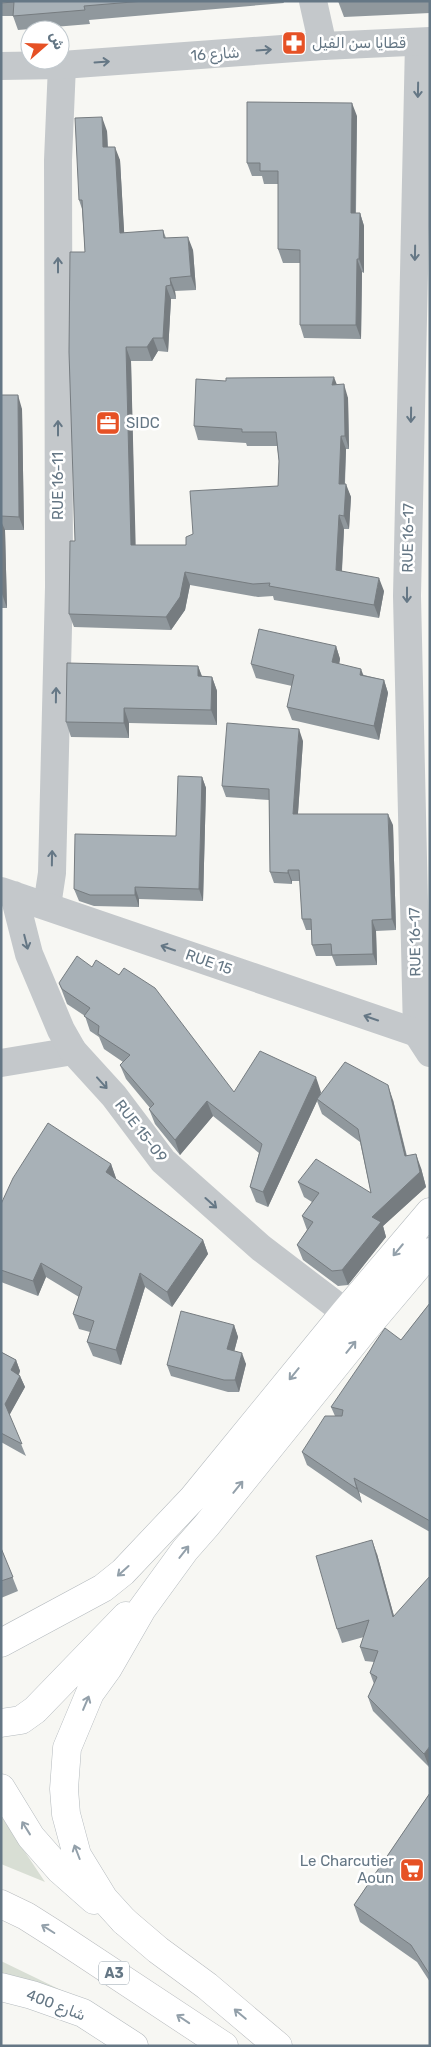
<svg xmlns="http://www.w3.org/2000/svg" width="431" height="2047" font-family="Rubik,Cairo,sans-serif">
  <style>
    .green { fill: #d8ded4 }
    .lines { fill: none; stroke-linecap: round; stroke-linejoin: round }
    .secondary-casing { stroke: #b4babe; stroke-width: 29 }
    .trunk-casing { stroke: #b7babd; stroke-width: 29 }
    .minor { stroke: #c4c8cb; stroke-width: 28 }
    .tertiary { stroke: #c4c8cb; stroke-width: 28 }
    .secondary { stroke: #fff; stroke-width: 28 }
    .trunk { stroke: #fff; stroke-width: 28 }
    .wall { fill: #90989d }
    .shaded-wall { fill: #767c80 }
    .building { fill: #a8b1b7; stroke: #767c80 }
    .oneway { stroke: #657785 }
    .oneway2 { stroke: #93a0aa }
    .labels { text-anchor: middle; dominant-baseline: central; stroke-width: 5; stroke-linejoin: round; paint-order: stroke }
    .shield { fill: #fff; stroke: #93a0aa; stroke-width: 1 }
    .shield-label { font-size: 14px; font-weight: bold; fill: #657785 }
    .poi-label { font-size: 15px; fill: #657785; stroke: #fff; text-anchor: start }
    .street-label { font-size: 15px; fill: #657785; stroke: #fff }
  </style>
  <rect width="100%" height="100%" fill="#f7f7f3"/>
  <path class="green" d="M1 1816 45 1882 1 1864Z
    M1 1961 65 1992 1 1976Z"/>
  <g class="lines">
    <defs>
      <path id="secondary" d="M1 1643 103 1588 123 1572 193 1498 345 1312 430 1212
        M1 1723 21 1720 35 1710 126 1616
        M1 1788 31 1837 60 1870 94 1900
        M124 1921 104 1899 77 1855 66 1814 64 1789 67 1748 90 1693 108 1668 142 1609 185 1550 207 1525 365 1329 430 1252
        M1 1987 32 1995 83 2013 134 2046"/>
      <path id="trunk" d="M1 1904 26 1916 56 1935 224 2046
        M124 1921 158 1950 207 1986 278 2046"/>
    </defs>
    <use href="#secondary" class="secondary-casing"/>
    <use href="#trunk" class="trunk-casing"/>
    <path class="minor" d="M313 1 323 46
      M419 42 407 596 417 1033 430 1053
      M47 906 52 873 59 587 58 160 62 65
      M1 1063 73 1051"/>
    <path class="tertiary" d="M1 66 62 65 323 46 430 41
      M1 891 417 1033 430 1036
      M14 895 29 954 61 1030 73 1051 114 1096 163 1161 261 1248 345 1312"/>
    <use href="#secondary" class="secondary"/>
    <use href="#trunk" class="trunk"/>
  </g>
  <path class="wall" d="M1 1H283L284 3 89 20 90 24 18 30 13 16H1Z
    M338 1H430V13L344 17Z
    M357 116 356 213H360L364 226V273L362 272 361 339 304 338 300 325V263H283L278 249V184H264L262 176H252L247 163Z
    M107 131 108 147 120 160 124 233 163 230 166 238 193 250 196 290 175 291 176 299H171L168 352 158 351 152 361H131L135 545H186L193 534 278 486 279 461 277 446H247L246 443 198 440 194 426 226 381 336 384 348 398 349 449H346L345 484 351 497 349 529H344L342 571 384 591 379 618 274 600 273 596 258 597 190 585 185 610 171 630 74 627 69 614 75 541 85 252 82 209 79 200Z
    M1 395 22 409 24 530H5L7 608H1Z
    M336 646 340 659 339 664 364 675 384 680 388 693 379 740 292 720 287 707 292 686 256 678 251 664Z
    M198 666 202 676 212 677 217 691V725L129 723V738L71 737 66 722Z
    M303 741 298 814 393 825 396 930 376 931 377 965 336 966 332 956H316L312 945 311 930H306L302 919 300 881H292V884L274 883 270 872 269 800 226 797 222 786Z
    M202 777 206 788 203 901 139 899V907L94 906 79 901 74 889 176 836Z
    M59 983 234 1092H321L320 1095 393 1100 407 1156 421 1168 426 1187 383 1226 386 1237 348 1285 338 1286 303 1260 297 1245 307 1230 302 1216 312 1202 304 1197 298 1182 371 1193 360 1142 322 1114 317 1101 268 1207 256 1202 250 1187 259 1153 213 1116 180 1155 155 1124 149 1109 150 1108 126 1079 120 1065 123 1062 104 1049 99 1037 90 1031 85 1016 67 1004Z
    M111 1164 116 1179 203 1240 208 1254 172 1307 145 1287 121 1365 93 1356 87 1342 90 1332 79 1329 73 1314 79 1297 46 1277 38 1296 1 1282V1204Z
    M430 1303V1532L359 1492 362 1503 307 1465 302 1452 335 1416 331 1407 401 1340Z
    M234 1325 238 1337 234 1351 246 1364 239 1392H228L171 1376 167 1365Z
    M1 1352 16 1360 20 1371 19 1375 20 1376 25 1387 9 1415 26 1456 1 1442Z
    M1 1548 18 1591 1 1598Z
    M377 1554 394 1616 429 1767 373 1711 368 1697 374 1684 370 1673 374 1662 365 1661 360 1647 364 1637 342 1643 337 1629Z
    M430 1793V1982L417 1962 360 1922 354 1905Z"/>
  <path class="shaded-wall" d="M352 103 357 116 355 226 351 213Z
    M102 117 107 131 108 161 103 147Z
    M115 147 120 160 125 247 120 233Z
    M360 213 364 226V273L359 259Z
    M188 237 193 250 196 290 191 276Z
    M357 259 362 272 361 339 356 325Z
    M170 278 175 291 176 299 171 285Z
    M166 286 171 299 168 352 163 338Z
    M153 338 158 351 152 361 147 347Z
    M126 347 131 361 136 558 131 545Z
    M334 377 339 390 332 385Z
    M344 384 348 398 349 449 345 436Z
    M18 395 22 409 24 530 19 517Z
    M341 436 346 449 344 497 339 484Z
    M346 484 351 497 349 529 344 516Z
    M339 515 344 529 341 584 336 570Z
    M1 521 5 530 7 608 2 594Z
    M185 572 190 585 185 610 171 630 166 617Z
    M379 578 384 591 379 618 374 605Z
    M336 646 340 659 337 676 332 662Z
    M198 666 203 680 198 676Z
    M361 669 366 682 360 675Z
    M212 677 217 691V725L211 710Z
    M384 680 388 693 379 740 374 726Z
    M124 708 129 723V738L124 723Z
    M299 729 303 741 297 826 293 814Z
    M202 777 206 788 203 901 199 889Z
    M388 814 393 825 396 930 392 919Z
    M288 870 292 881V884L288 873Z
    M135 887 139 899V907L135 895Z
    M372 920 376 931 377 965 373 954Z
    M316 1077 321 1092 318 1100 317 1099V1101L268 1207 263 1192Z
    M388 1085 393 1100 410 1171 405 1156Z
    M207 1101 213 1116 180 1155 175 1140Z
    M416 1154 421 1168 426 1187 383 1226 386 1237 348 1285 342 1270 372 1217Z
    M111 1164 116 1178 111 1186 106 1172Z
    M203 1240 208 1254 172 1307 167 1292Z
    M41 1263 46 1277 38 1296 33 1281Z
    M140 1273 145 1287 121 1365 116 1350Z
    M234 1325 238 1337 232 1360 227 1349Z
    M242 1353 246 1364 239 1392 235 1380Z
    M16 1360 20 1371 15 1382 11 1370Z
    M20 1376 25 1387 9 1416 5 1404Z
    M354 1478 359 1492 362 1503 357 1489Z
    M372 1540 377 1554 398 1631 393 1617Z
    M430 1746V1766L429 1767 424 1754Z"/>
  <path class="building" d="M1 1H144L84 6 85 10 13 16 14 2 1 3Z
    M247 102 352 103 351 213H360L359 259H357L356 325H300V250L278 249V171H260V163H247Z
    M102 117 103 147H115L120 233 163 230 164 238 188 237 191 276 170 278 171 285 166 286 163 338H153L147 347H126L131 545H186V537L193 534 190 491 278 486 279 461 276 432H242V429L194 426 196 379 226 381V378L334 377 332 385 344 384 345 436H341L339 484H346L344 516 339 515 336 570 379 578 374 605 269 586 270 583 253 584 185 572 180 597 166 617 69 614 70 541H75L69 352 70 252H85L82 200H79L75 118Z
    M1 395H18L19 517 1 516Z
    M259 629 336 646 332 662 361 669 360 675 384 680 374 726 287 707 294 675 251 664Z
    M67 663 198 666V676L212 677 211 710 124 708V723L66 722Z
    M227 723 299 729 293 814H388L392 919 372 920 373 954 332 955 331 944 312 945 311 919H302L299 870H288V873L270 872 269 789 222 786Z
    M178 776 202 777 199 889 135 887V895H90L74 889 75 834 176 836Z
    M77 956 92 967 96 960 119 975 124 968 155 988 234 1092 260 1051 316 1077 263 1192 250 1187 262 1144 207 1101 175 1140 149 1109 154 1104 120 1065 130 1055 98 1034 99 1026 84 1016 90 1008 62 989 59 983Z
    M345 1062 388 1085 405 1156 416 1154 420 1172 372 1217 381 1222 342 1270 332 1271 297 1245 313 1222 302 1216 319 1193 298 1182 316 1159 371 1193 358 1129 317 1099Z
    M48 1123 111 1164 106 1172 203 1240 167 1292 140 1273 116 1350 87 1342 94 1321 73 1314 82 1287 41 1263 33 1281 1 1270V1204L13 1178Z
    M430 1303V1521L354 1478 357 1489 302 1452 325 1416H342L343 1410 331 1407 385 1328 401 1340Z
    M181 1311 234 1325 227 1349 242 1353 235 1380H224L167 1365Z
    M1 1352 16 1360 11 1370 20 1376 5 1404 22 1444 1 1433Z
    M372 1540 393 1617 430 1576V1746L424 1754 368 1697 377 1677 370 1673 378 1651 360 1647 369 1620 337 1629 316 1556Z
    M1 1548 13 1577 1 1581Z
    M430 1793V1975L411 1945 354 1905Z"/>
  <defs><path id="oneway-shaft" d="M-6 0H5M1.5-3L5.5 0L1.5 3" fill="none" stroke-width="1.6" stroke-linecap="round" stroke-linejoin="round" transform="scale(1.25)"/></defs>
  <g class="oneway">
    <use href="#oneway-shaft" transform="translate(264 50) rotate(-4)"/>
    <use href="#oneway-shaft" transform="translate(102 62) rotate(-4)"/>
    <use href="#oneway-shaft" transform="translate(418 90) rotate(91)"/>
    <use href="#oneway-shaft" transform="translate(415 253) rotate(91)"/>
    <use href="#oneway-shaft" transform="translate(58 265) rotate(-90)"/>
    <use href="#oneway-shaft" transform="translate(411 415) rotate(91)"/>
    <use href="#oneway-shaft" transform="translate(58 428) rotate(-90)"/>
    <use href="#oneway-shaft" transform="translate(407 595) rotate(90)"/>
    <use href="#oneway-shaft" transform="translate(56 695) rotate(-89)"/>
    <use href="#oneway-shaft" transform="translate(52 858) rotate(-89)"/>
    <use href="#oneway-shaft" transform="translate(26 942) rotate(76)"/>
    <use href="#oneway-shaft" transform="translate(168 948) rotate(-161)"/>
    <use href="#oneway-shaft" transform="translate(371 1018) rotate(-161)"/>
    <use href="#oneway-shaft" transform="translate(102 1083) rotate(48)"/>
    <use href="#oneway-shaft" transform="translate(211 1203) rotate(42)"/>
  </g>
  <g class="oneway2">
    <use href="#oneway-shaft" transform="translate(398 1250) rotate(130)"/>
    <use href="#oneway-shaft" transform="translate(351 1347) rotate(-51)"/>
    <use href="#oneway-shaft" transform="translate(294 1374) rotate(129)"/>
    <use href="#oneway-shaft" transform="translate(238 1487) rotate(-51)"/>
    <use href="#oneway-shaft" transform="translate(184 1552) rotate(-52)"/>
    <use href="#oneway-shaft" transform="translate(123 1571) rotate(138)"/>
    <use href="#oneway-shaft" transform="translate(86 1703) rotate(-67)"/>
    <use href="#oneway-shaft" transform="translate(26 1828) rotate(-122)"/>
    <use href="#oneway-shaft" transform="translate(77 1852) rotate(-111)"/>
    <use href="#oneway-shaft" transform="translate(48 1929) rotate(-148)"/>
    <use href="#oneway-shaft" transform="translate(240 2014) rotate(-140)"/>
    <use href="#oneway-shaft" transform="translate(183 2019) rotate(-146)"/>
  </g>
  <defs>
    <symbol id="pharmacy-square" viewBox="-11 -11 22 22"><rect x="-9" y="-9" width="18" height="18" rx="4" fill="#e65125" stroke="#fff"/><path d="M-2-6h4v4h4v4h-4v4h-4v-4h-4v-4h4Z" fill="#fff"/></symbol>
    <symbol id="office-square" viewBox="-11 -11 22 22"><rect x="-9" y="-9" width="18" height="18" rx="4" fill="#e65125" stroke="#fff"/><path d="M-6-3h4V-5.5h4V-3h4V5H-6ZM-1-4.5V-3h2v-1.5ZM-6 0V1H6V0Z" fill="#fff"/></symbol>
    <symbol id="supermarket-square" viewBox="-11 -11 22 22"><rect x="-9" y="-9" width="18" height="18" rx="4" fill="#e65125" stroke="#fff"/><path d="M-6-5.5h2.5l.6 2H6L4.5 2H-2.5L-4.4-4H-6ZM-1.5 3.2a1.3 1.3 0 1 0 .1 0ZM3 3.2a1.3 1.3 0 1 0 .1 0Z" fill="#fff"/></symbol>
  </defs>
  <g fill-rule="evenodd">
    <use href="#pharmacy-square" x="280" y="29" width="28" height="28"/>
    <use href="#office-square" x="94" y="409" width="28" height="28"/>
    <use href="#supermarket-square" x="398" y="1856" width="28" height="28"/>
  </g>
  <g class="labels">
    <rect class="shield" x="99" y="1961.5" width="30" height="23" rx="4"/>
    <g class="shield-label">
      <text x="114" y="1973">A3</text>
    </g>
    <g class="poi-label">
      <text x="312" y="43">قطايا سن الفيل</text>
      <text x="126" y="423">SIDC</text>
      <text x="394" y="1861" text-anchor="end">Le Charcutier<tspan x="394" dy="17">Aoun</tspan></text>
    </g>
    <g class="street-label">
      <text transform="translate(215 54) rotate(-4)">شارع 16</text>
      <text transform="translate(58 486) rotate(-90)">RUE 16-11</text>
      <text transform="translate(408 538) rotate(-89)">RUE 16-17</text>
      <text transform="translate(415 942) rotate(-91)">RUE 16-17</text>
      <text transform="translate(209 962) rotate(19)">RUE 15</text>
      <text transform="translate(141 1131) rotate(52)">RUE 15-09</text>
      <text transform="translate(56 2005) rotate(21)">شارع 400</text>
    </g>
  </g>
  <rect width="431" height="2047" fill="none" stroke="#657785" stroke-width="5"/>
  <g transform="translate(45 45) rotate(70)"><circle r="24" fill="#ffffff" stroke="#c1c9ce"/>
  <path d="M0-4L9 19L0 12L-9 19Z" fill="#e65125"/>
  <text y="-8" font-size="14" font-weight="bold" text-anchor="middle" fill="#657785">ش</text>
  </g>
</svg>
